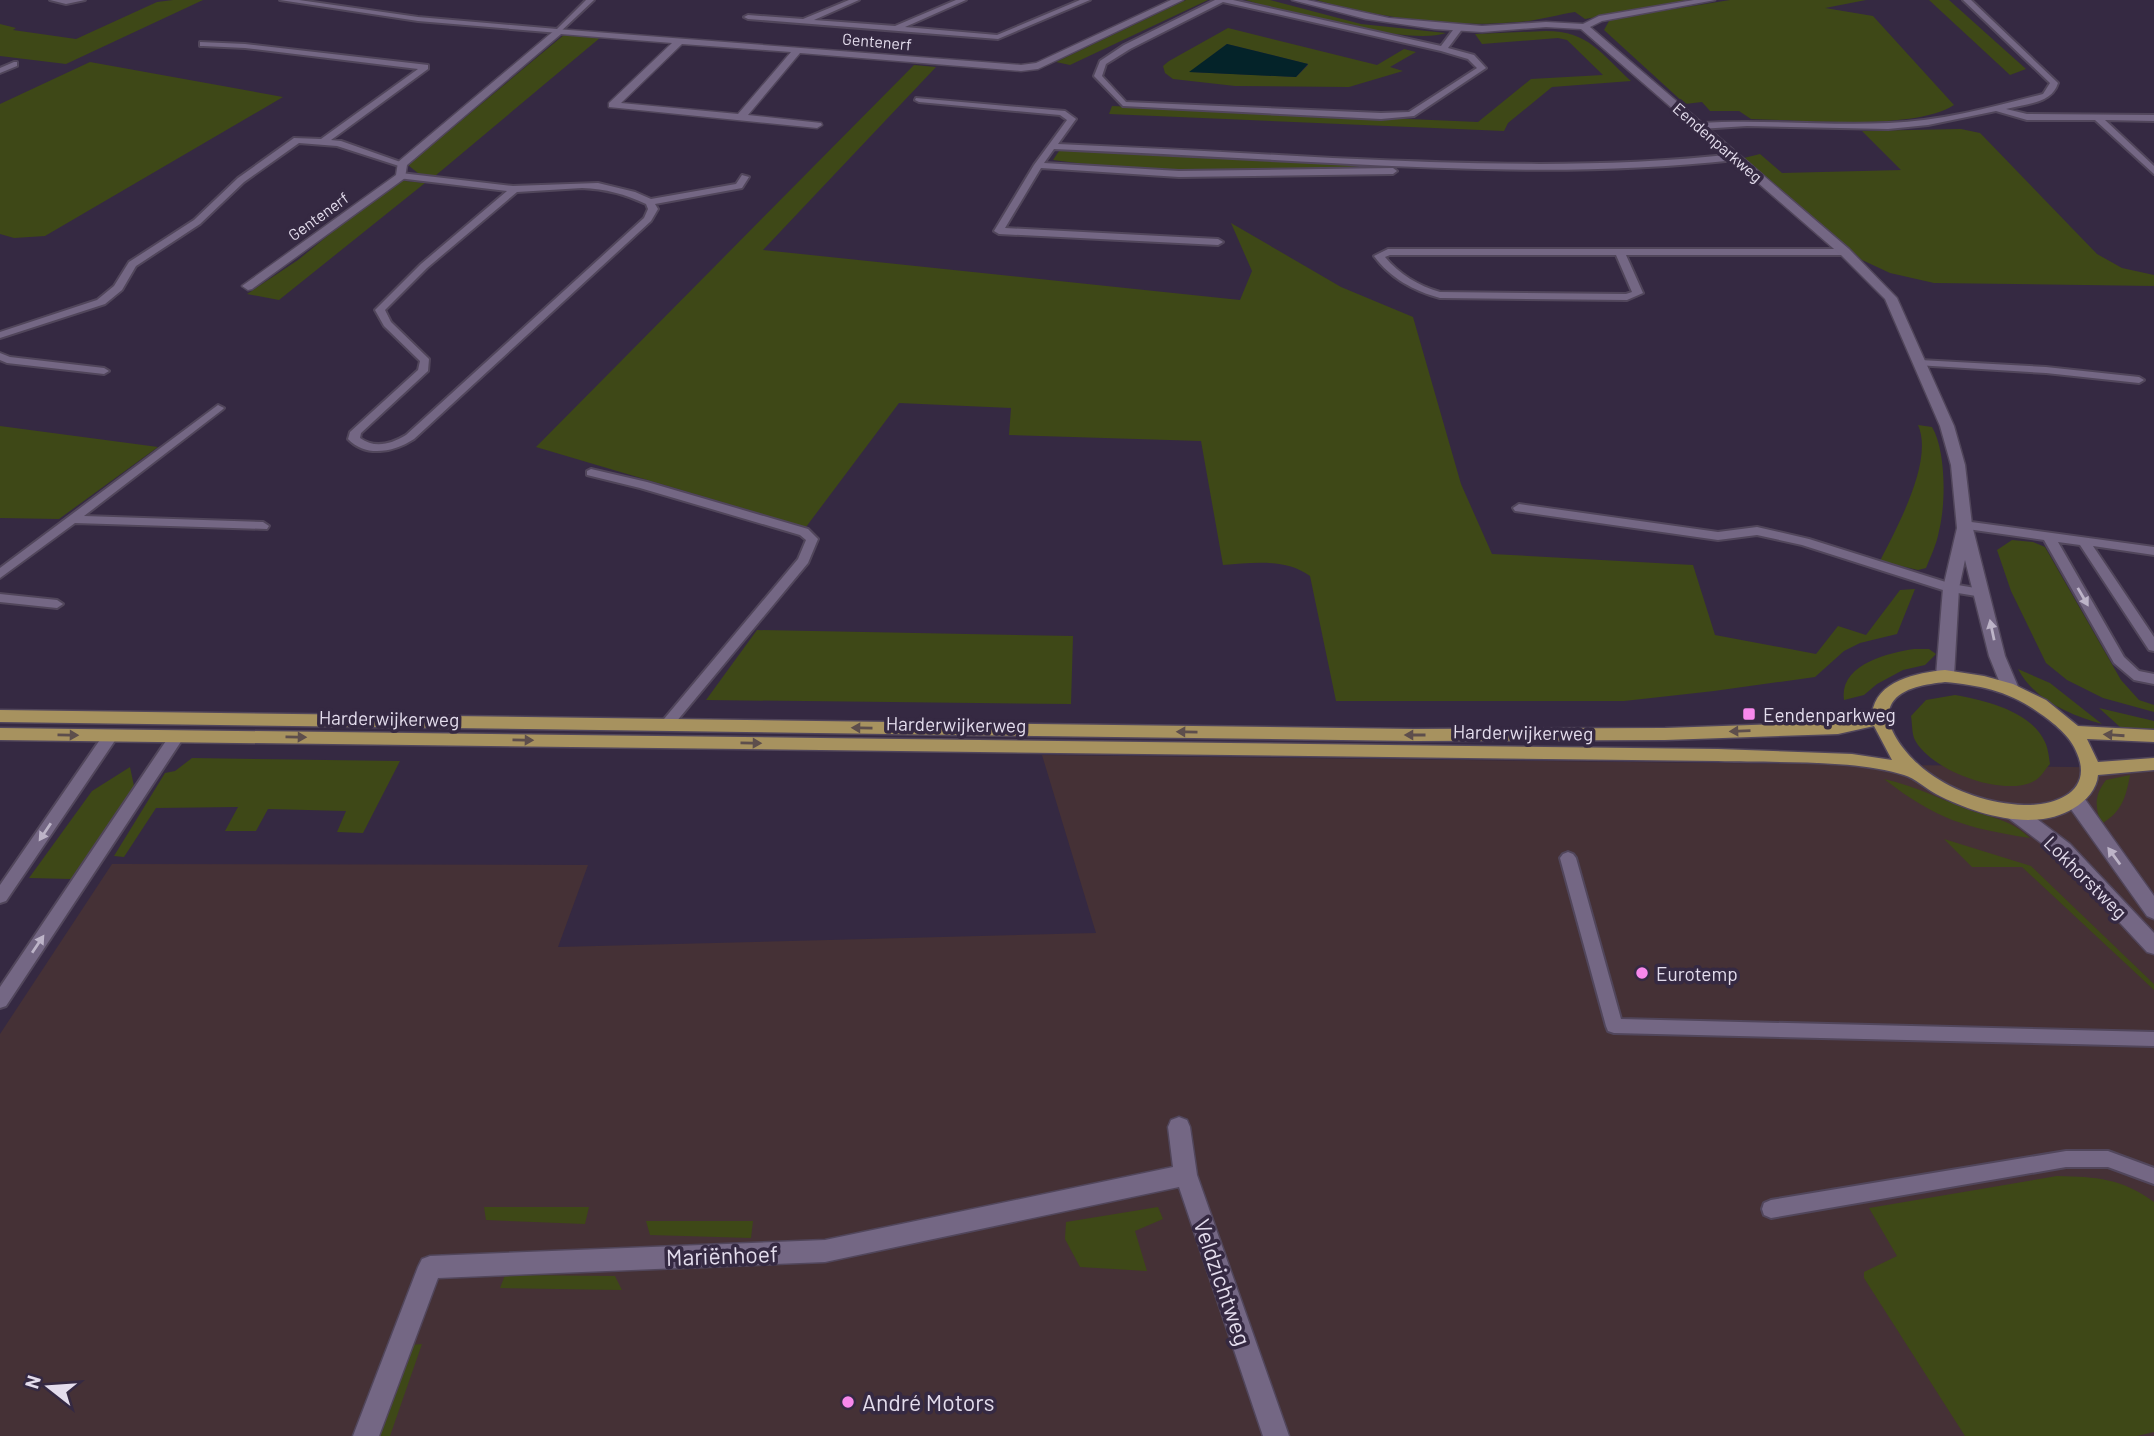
<svg xmlns="http://www.w3.org/2000/svg" width="2154" height="1436" font-family="Barlow,sans-serif">
  <style>
    .industrial { fill: #453136 }
    .green { fill: #3e4817; fill-rule: evenodd }
    .water { fill: #042329 }
    .lines { fill: none; stroke-linecap: round; stroke-linejoin: round }
    .lane-casing { stroke: #51465b; stroke-width: 4 }
    .street-casing { stroke: #51465b; stroke-width: 3 }
    .primary-casing { stroke: #51465b; stroke-width: 3 }
    .lane { fill: #746784; fill-rule: evenodd }
    .street { fill: #746784; fill-rule: evenodd }
    .primary { fill: #a7925f; fill-rule: evenodd }
    .oneway { fill: #bdb4c8 }
    .oneway2 { fill: #5d4e4c }
    .poi-dot { fill: #f788ec; stroke: #352942; stroke-width: 2.5 }
    .labels { text-anchor: middle; dominant-baseline: central; stroke-width: 7; stroke-linejoin: round; paint-order: stroke }
    .far-street-label { font-size: 16px; fill: #e4dded; stroke: #352942 }
    .poi-label { font-size: 19px; fill: #e4dded; stroke: #352942; text-anchor: start }
    .street-label { font-size: 19px; fill: #e4dded; stroke: #352942 }
    .near-street-label { font-size: 23px; fill: #e4dded; stroke: #352942 }
    .near-poi-label { font-size: 23px; fill: #e4dded; stroke: #352942; text-anchor: start }
  </style>
  <rect width="100%" height="100%" fill="#352942"/>
  <path class="industrial" d="M1042 755 2154 768V1436H0V1034L112 864 588 865 558 947 1096 933Z"/>
  <path class="green" d="M173 0H203L66 64 0 56V24L16 28 13 30 76 39 157 2Z
    M1186 0H1208L1070 65 1056 62Z
    M1245 0H1270L1361 24 1446 33C1409 46 1287 12 1245 0Z
    M1316 0H1693L1585 19 1575 12C1556 15 1537 21 1517 22 1448 28 1382 18 1316 0Z
    M1730 0H1866L1825 8 1873 16 1954 105C1914 131 1800 120 1751 119L1739 111H1710L1702 102 1685 104 1604 30 1609 21 1617 18Z
    M1929 0H1949L2026 69 2010 75Z
    M1228 28 1377 65 1404 49 1416 52 1390 67 1403 71 1349 87 1235 86 1173 79 1165 73 1163 66 1169 61ZM1227 44 1308 64V65L1296 77 1190 72Z
    M1546 31C1589 31 1601 54 1631 81L1552 87 1508 123 1504 131 1109 114 1112 106 1478 122 1531 79 1603 75 1567 40 1558 38 1482 44 1475 34Z
    M565 34 601 37 435 176 419 174 408 165Z
    M90 62 283 97 45 236 14 238 0 234V104Z
    M914 65 936 67 763 250 1240 300 1252 271 1231 223 1341 287 1413 317 1461 484 1492 554 1693 565 1715 635 1816 654 1838 626 1866 635 1900 590 1915 589 1897 634 1860 643 1844 651 1815 677 1714 691 1624 701H1336L1310 576C1285 558 1252 563 1223 565L1201 441 1009 435 1011 408 899 403 806 527 536 447Z
    M1961 129 1980 133 1984 137 2097 254 2122 268 2154 275V286L1934 283 1890 273 1862 260 1744 158 1760 154 1782 173 1901 170 1862 131Z
    M1063 145 1391 165C1280 171 1164 175 1053 160Z
    M396 180 425 183 279 300 247 294 298 260Z
    M1918 425 1932 427C1946 450 1946 504 1939 531 1937 543 1931 556 1926 568L1918 570 1880 561C1897 527 1934 461 1918 425Z
    M0 426 158 447 59 519 0 518Z
    M2012 540 2033 542 2045 547 2121 680 2139 700 2154 705V712L2103 698 2067 680 2046 663 2011 591 1997 550Z
    M757 630 1073 636 1071 704 706 700Z
    M1914 649H1929L1936 654 1925 665 1903 670 1877 684 1864 695 1844 700C1839 665 1887 653 1914 649Z
    M2018 669 2050 683 2102 724C2070 715 2034 700 2018 669Z
    M1955 695C1984 700 2031 711 2045 742 2048 748 2049 757 2050 764 2046 768 2041 777 2036 780 2005 799 1928 770 1914 738 1912 732 1912 722 1911 716L1926 700Z
    M2099 708 2154 721V731L2120 727Z
    M192 758 400 761 363 833 337 832 346 811 268 809 256 831H225L238 807 156 808 124 857 114 856 165 773 175 771Z
    M130 767 134 786 71 879 29 878 92 791Z
    M2130 775C2126 797 2122 812 2101 824 2095 806 2094 796 2106 780Z
    M1884 779C1916 786 1942 800 1972 811 1995 818 2012 821 2030 838 1966 828 1937 820 1884 779Z
    M1944 839 2031 866 2154 984V990L2022 867H1972Z
    M2057 1176C2097 1177 2121 1178 2154 1202V1432L2137 1436H1965L1864 1278V1272L1897 1256 1869 1208Z
    M484 1207H589L585 1224 486 1220Z
    M1158 1207 1163 1219 1135 1231 1147 1271 1080 1267 1065 1239 1066 1222Z
    M646 1221H753L751 1238 650 1235Z
    M505 1275 615 1276 622 1290 500 1288Z
    M422 1344 390 1436H379L411 1345Z"/>
  <path class="water" d="M1227 44 1308 64 1296 77 1189 72Z"/>
  <g class="lines">
    <defs>
      <path id="lane" d="M50 0H85L66 4Z
        M280 0H299L418 17 557 29 586 0H594L559 33 418 21Z
        M849 0H859L814 20 895 26 956 0H966L905 27 997 35 1080 0H1090L998 39 748 19 744 17 748 15 803 19Z
        M1215 0H1233L1441 46 1456 26H1462L1463 28 1448 48 1474 55 1486 68 1414 116 1381 119 1123 106 1094 76 1100 61 1124 45ZM1223 2 1441 51 1468 59 1477 68 1409 112 1381 113 1126 102 1102 76 1106 64 1130 49Z
        M1963 0H1971L2058 83C2052 104 2024 104 2006 109L2027 114 2154 115V121L2105 120 2154 166V174L2095 120H2027L1996 111 1928 125 1888 129 1747 126 1700 129 1696 126 1700 123C1763 119 1826 126 1889 123 1942 121 1993 107 2043 94L2050 83Z
        M200 42 245 44 428 65V69L331 140 341 141 406 164 399 166 337 146 299 143 244 182 200 224 136 266 122 290 105 304 0 338V332L97 300 114 286 129 262 194 220 238 178 294 138 321 139 418 69 245 48 203 46H200Z
        M14 62H17V66L0 73V68Z
        M916 98 1065 111 1076 119 1058 144C1150 148 1241 153 1333 158 1468 164 1601 169 1735 154L1739 157 1735 160C1600 175 1466 170 1331 163 1239 158 1147 153 1054 149L1044 163 1179 171 1393 168 1397 171 1393 174 1179 177 1041 168 1005 228 1218 239 1223 242 1218 245 999 234 994 231 1034 165 1067 120 1060 115 919 102 915 100Z
        M401 173 513 186 598 183 635 192 651 199 736 184 742 175 749 177 742 188 655 204 658 209 651 221 414 439C394 452 366 458 348 439L350 432 418 370 420 361 384 326 375 310 421 264 507 191 398 178 397 176ZM582 188C606 189 625 194 646 204L648 209 644 218 406 435C391 444 375 449 360 438L361 433 428 371 429 359 391 322 385 310 427 268 517 192Z
        M1388 249H1845L1850 252 1845 255H1626L1643 293 1627 300 1440 298C1414 291 1390 278 1374 256ZM1390 255H1616L1632 292 1626 294 1440 292C1419 286 1399 274 1385 257Z
        M0 353 10 357 104 368 109 371 104 374 7 363 0 360Z
        M1920 360 2046 367 2139 377 2144 380 2139 383 2046 373 1916 365 1915 363Z
        M218 405 224 408 222 410 84 516 263 522 269 526 267 529 75 523 0 578V568Z
        M591 469 647 482 808 529 818 539 808 563 671 728 666 730 659 725 798 559 806 540 800 535 640 488 587 475V471Z
        M1519 504 1718 532 1757 527 1809 539 1952 584 1987 590 1988 593 1982 597 1946 591 1802 545 1757 535 1718 540 1515 511 1513 508Z
        M1964 521 2154 547V555L2093 546 2154 637V651L2149 650 2080 545 2058 542 2124 657 2139 671 2154 674V684L2134 680 2114 663 2044 540 1960 528 1958 525 1960 522Z
        M0 594 57 600 63 604 57 608 0 602Z
        M111 730 116 731 118 735 116 739 6 901 0 903V885L106 731Z
        M177 731 182 732 184 736 182 740 6 1006 0 1008V987L172 732Z
        M1568 852 1573 854 1576 858 1621 1019 2154 1032V1046L1614 1033 1608 1031 1606 1026 1560 858 1563 854Z
        M2066 1151H2108L2154 1168V1184L2108 1167H2066L1771 1218 1764 1215 1762 1209 1764 1203 1771 1200Z"/>
      <path id="street" d="M1171 0H1183L1038 69 1021 71 800 53 748 115 821 123 822 125 817 128 609 107V103L672 43 561 34 407 165 405 178 252 289 248 290 242 286 396 175 398 162 556 29 1021 65 1036 63ZM682 44 791 52 738 114 621 103Z
        M1292 0H1307L1389 18 1482 26 1546 22 1583 24 1599 16 1694 0H1715L1602 21 1590 27 1849 249 1897 298 1954 426 1965 465 1972 525 2005 656 2019 689 2016 693H2004L1989 656 1965 560 1959 588 1954 676 1945 682 1936 676 1943 588 1957 528 1951 465 1940 426 1885 299 1841 255 1581 29 1546 27 1482 32 1435 29 1366 19Z
        M2075 793 2082 795 2154 896V919L2147 916 2068 805 2066 800 2068 795Z
        M2014 805 2021 807 2070 844 2154 933V954L2147 952 2056 854 2007 817 2005 812 2007 807Z
        M1179 1117 1187 1120 1190 1127 1197 1175 1289 1436H1263L1179 1187 825 1262 438 1278 379 1436H353L418 1267 422 1259 430 1256 825 1240 1173 1167 1168 1127 1171 1120Z"/>
      <path id="primary" d="M1945 670 1984 676 2013 684 2046 700 2078 726 2154 730V742L2087 739 2098 762 2154 758V770L2098 775C2097 789 2086 801 2074 808 2035 833 1974 814 1936 794 1926 789 1915 778 1904 775 1855 759 1771 763 1718 761L0 740V728L1718 749 1852 754 1892 760 1874 726 1838 734 1665 740 1414 741 0 722V710L1414 729 1665 728 1838 722 1872 714C1876 680 1917 673 1945 670ZM1945 682C1978 685 2008 691 2035 710 2050 720 2069 734 2076 751 2095 791 2056 806 2024 805 1991 804 1955 792 1929 773 1912 761 1878 726 1892 703 1902 687 1928 684 1945 682Z"/>
    </defs>
    <use href="#lane" class="lane-casing"/>
    <use href="#street" class="street-casing"/>
    <use href="#primary" class="primary-casing"/>
    <use href="#lane" class="lane"/>
    <use href="#street" class="street"/>
    <use href="#primary" class="primary"/>
  </g>
  <defs><path id="oneway-solid" d="M-6-.8H1V-3.2L6.5 0L1 3.2V.8H-6Z" transform="scale(1.75)"/></defs>
  <g class="oneway">
    <use href="#oneway-solid" transform="translate(2083 597) rotate(60)"/>
    <use href="#oneway-solid" transform="translate(1992 630) rotate(-102)"/>
    <use href="#oneway-solid" transform="translate(45 832) rotate(124)"/>
    <use href="#oneway-solid" transform="translate(2114 856) rotate(-126)"/>
    <use href="#oneway-solid" transform="translate(38 944) rotate(-56)"/>
  </g>
  <g class="oneway2">
    <use href="#oneway-solid" transform="translate(862 728) rotate(-179)"/>
    <use href="#oneway-solid" transform="translate(1740 731) rotate(178)"/>
    <use href="#oneway-solid" transform="translate(1187 732) rotate(-179)"/>
    <use href="#oneway-solid" transform="translate(68 735) rotate(1)"/>
    <use href="#oneway-solid" transform="translate(1415 735) rotate(-180)"/>
    <use href="#oneway-solid" transform="translate(2114 735) rotate(-176)"/>
    <use href="#oneway-solid" transform="translate(296 737) rotate(1)"/>
    <use href="#oneway-solid" transform="translate(523 740) rotate(1)"/>
    <use href="#oneway-solid" transform="translate(751 743) rotate(1)"/>
  </g>
  <g class="poi-dot">
    <rect x="1742" y="707" width="14" height="14" rx="3.5"/>
    <circle cx="1642" cy="973" r="7"/>
    <circle cx="848" cy="1402" r="7"/>
  </g>
  <g class="labels">
    <g class="far-street-label">
      <text transform="translate(877 41) rotate(5)">Gentenerf</text>
      <text transform="translate(1718 142) rotate(41)">Eendenparkweg</text>
      <text transform="translate(318 216) rotate(-36)">Gentenerf</text>
    </g>
    <g class="poi-label">
      <text x="1763" y="714">Eendenparkweg</text>
      <text x="1656" y="973">Eurotemp</text>
    </g>
    <g class="street-label">
      <text transform="translate(389 718) rotate(1)">Harderwijkerweg</text>
      <text transform="translate(956 724) rotate(1)">Harderwijkerweg</text>
      <text transform="translate(1523 732) rotate(1)">Harderwijkerweg</text>
      <text transform="translate(2086 877) rotate(45)">Lokhorstweg</text>
    </g>
    <g class="near-street-label">
      <text transform="translate(722 1255) rotate(-2)">Mariënhoef</text>
      <text transform="translate(1223 1282) rotate(71)">Veldzichtweg</text>
    </g>
    <g class="near-poi-label">
      <text x="862" y="1402">André Motors</text>
    </g>
  </g>
  <g transform="translate(49 1387) rotate(287)" stroke="#352942" stroke-width="5" paint-order="stroke">
  <path d="M0-5L12 26L0 18L-12 26Z" fill="#e4dded"/>
  <text y="-10" font-size="19" font-weight="bold" text-anchor="middle" fill="#e4dded">N</text>
  </g>
</svg>
